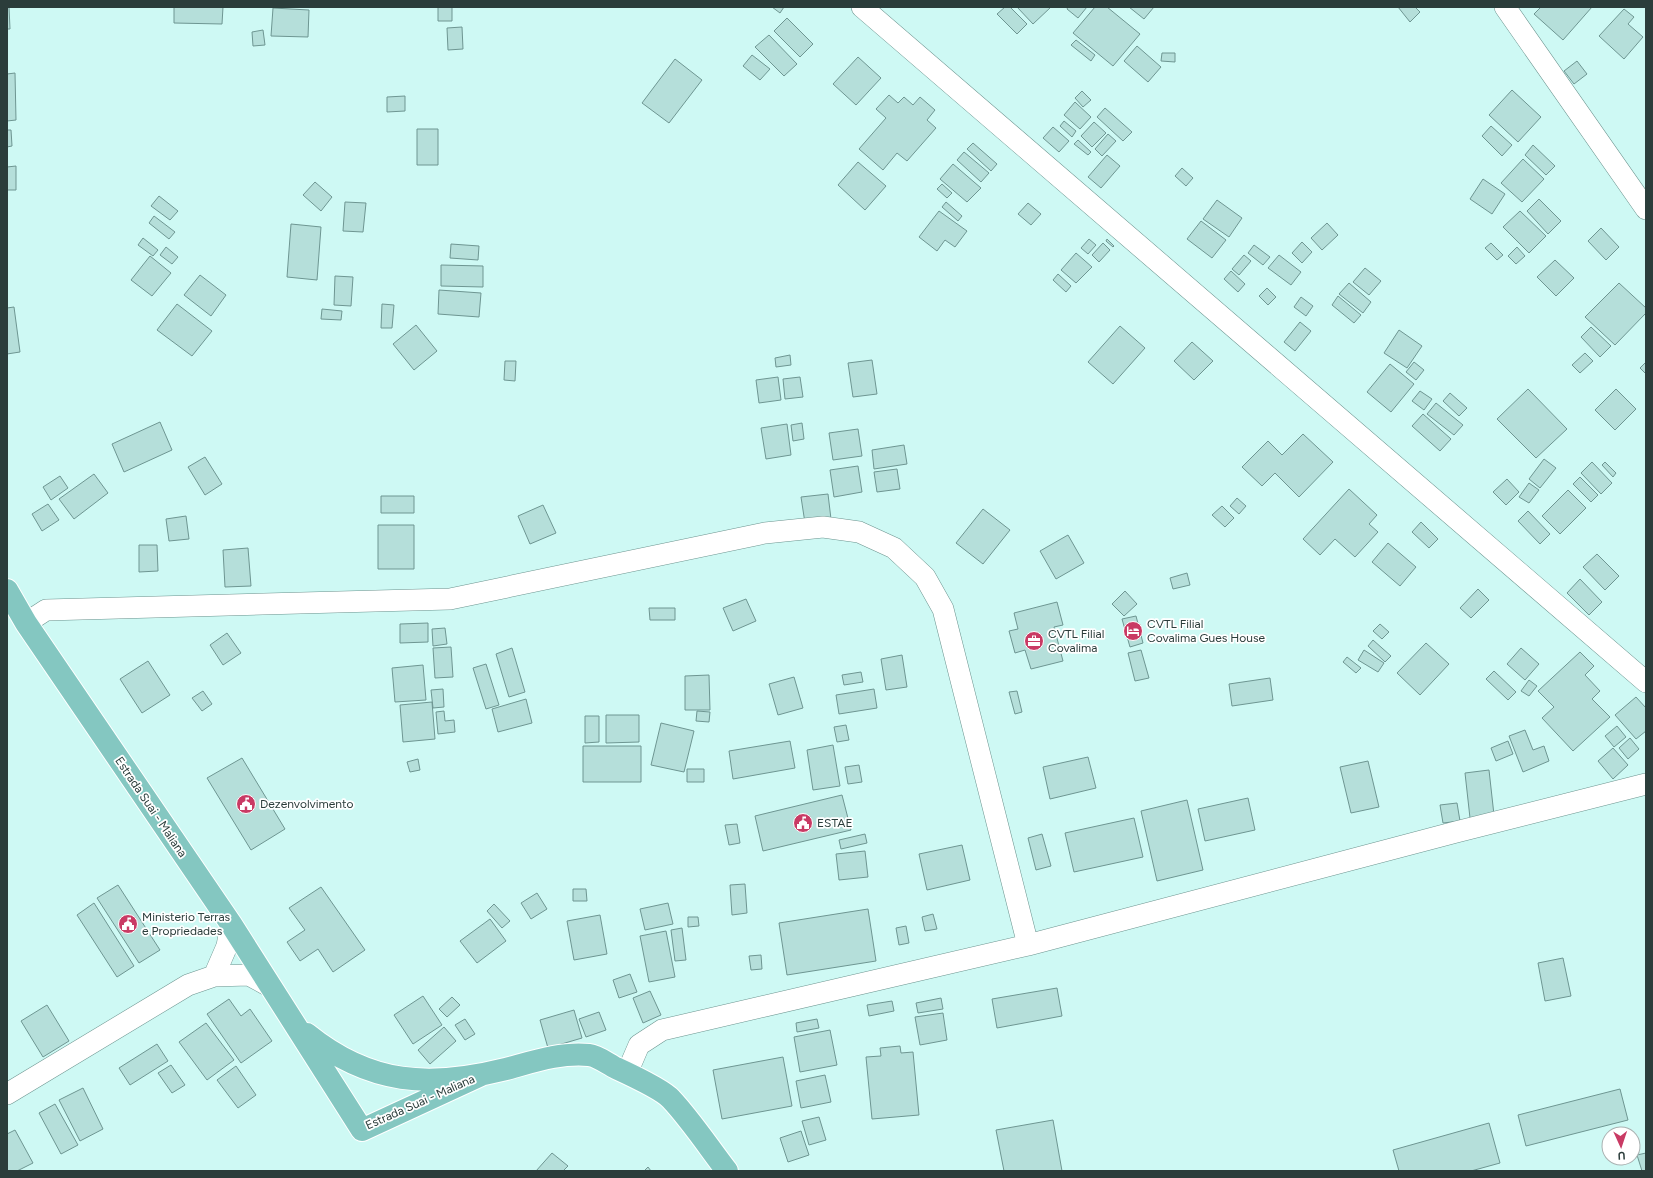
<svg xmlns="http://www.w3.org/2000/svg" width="1653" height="1178" font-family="Figtree,sans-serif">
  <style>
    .building { fill: #b5dfda; stroke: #6e9692 }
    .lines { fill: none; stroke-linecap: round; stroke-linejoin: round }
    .street-casing { stroke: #6c948f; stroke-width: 22 }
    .primary-casing { stroke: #fff; stroke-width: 24 }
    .street { stroke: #fff; stroke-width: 21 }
    .primary { stroke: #84c7c1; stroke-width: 22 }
    .labels { text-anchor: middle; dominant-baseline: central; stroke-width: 3.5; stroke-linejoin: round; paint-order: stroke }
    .poi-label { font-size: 12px; fill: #2b3d3b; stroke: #fff; text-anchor: start }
    .street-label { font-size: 12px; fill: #2b3d3b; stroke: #fff }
  </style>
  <rect width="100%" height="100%" fill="#cef9f4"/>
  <path class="building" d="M7 7H9L10 29H7Z
    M174 7H223L222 24 174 23Z
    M438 7H452V21H438Z
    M772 7H784L780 13Z
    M1005 7H1010L1027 24 1017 34 997 14Z
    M1017 7H1051L1033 24Z
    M1068 7H1087L1078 18 1067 9Z
    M1095 7H1107L1140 34 1113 66 1073 33Z
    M1129 7H1154L1144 19Z
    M1398 7H1415L1420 12 1410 22Z
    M1541 7H1592L1563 40 1534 14Z
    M273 8 309 10 308 37 271 36Z
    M1624 9 1634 17 1628 24 1643 37 1624 59 1599 36Z
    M787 18 813 44 800 57 774 31Z
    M462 27 463 49 448 50 447 28Z
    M263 30 265 45 253 46 252 32Z
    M769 35 797 64 784 76 755 47Z
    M1076 40 1095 55 1091 61 1071 45Z
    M1137 46 1161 67 1148 82 1124 61Z
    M1162 53H1175V62L1161 61Z
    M752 55 770 69 760 80 743 66Z
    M858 57 881 78 856 105 833 84Z
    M675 59 702 80 669 123 642 103Z
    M1577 61 1587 74 1574 84 1564 71Z
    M15 73 16 120 7 121V74Z
    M1512 90 1541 117 1518 142 1489 115Z
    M1082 91 1091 100 1083 107 1075 98Z
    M889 95 898 103 904 97 913 105 920 97 935 110 927 120 936 128 907 161 897 153 883 170 859 149 886 118 876 109Z
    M405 96V111L387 112V97Z
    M1075 102 1091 117 1080 129 1064 115Z
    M1105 108 1132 132 1123 141 1097 117Z
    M1064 121 1076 131 1072 137 1060 126Z
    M1094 122 1106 133 1092 147 1081 136Z
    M1491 126 1512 145 1502 156 1482 136Z
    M1053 127 1069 141 1059 152 1043 138Z
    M417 129H438V165H417Z
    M7 130H11L12 146 7 147Z
    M1108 134 1116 141 1102 156 1095 149Z
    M1078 140 1091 152 1088 155 1074 144Z
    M973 143 997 164 991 171 967 149Z
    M1533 145 1555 166 1546 175 1525 155Z
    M964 152 989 173 981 182 957 160Z
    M1107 155 1120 166 1101 188 1088 177Z
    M1523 159 1544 179 1522 202 1501 183Z
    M858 162 886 186 865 210 838 185Z
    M953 164 981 188 967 202 940 179Z
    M16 166V190H7V167Z
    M1182 168 1193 178 1186 186 1175 176Z
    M1483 179 1505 194 1492 214 1470 199Z
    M315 182 332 197 321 211 303 195Z
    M942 184 952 193 947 198 937 189Z
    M159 196 178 211 170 220 151 206Z
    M1539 199 1561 221 1548 234 1527 211Z
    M1217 200 1242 218 1229 237 1203 219Z
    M345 202 366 203 363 232 343 231Z
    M946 202 962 216 958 221 942 207Z
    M1028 203 1041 214 1031 225 1018 214Z
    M939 211 967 231 955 247 945 240 937 251 919 237Z
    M1520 211 1546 236 1529 253 1503 227Z
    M154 216 175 232 169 239 149 223Z
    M1201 221 1226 240 1212 258 1187 239Z
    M1327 223 1338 235 1322 250 1311 238Z
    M291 224 321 227 317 280 287 277Z
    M1601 228 1619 247 1606 260 1588 241Z
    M143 238 158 250 153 256 138 245Z
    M1089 239 1096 245 1088 254 1081 248Z
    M1107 239 1114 246 1113 247 1106 241Z
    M1302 242 1312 252 1302 263 1292 253Z
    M1103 243 1110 250 1099 262 1092 255Z
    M1491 243 1503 255 1497 260 1485 248Z
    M451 244 479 246 478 260 450 258Z
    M1254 245 1270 257 1263 265 1248 253Z
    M166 247 178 257 172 264 160 255Z
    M1517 247 1525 256 1516 264 1508 256Z
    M1076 253 1092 267 1076 283 1061 270Z
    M1244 255 1251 261 1239 275 1232 269Z
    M1279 255 1301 272 1291 285 1268 268Z
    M150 256 171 273 152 296 131 280Z
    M1555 260 1574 278 1556 296 1537 277Z
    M441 265 483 266V287L441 286Z
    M1365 268 1381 281 1369 295 1353 282Z
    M1231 271 1245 284 1238 292 1224 279Z
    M1058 274 1071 286 1066 292 1053 280Z
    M200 275 226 295 211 316 184 295Z
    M335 276 353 277 351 306 334 305Z
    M1349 283 1371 302 1363 313 1339 294Z
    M1619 283 1646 308V313L1615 345 1585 317Z
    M1267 288 1276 297 1268 305 1259 296Z
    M439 290 481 293 479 317 438 314Z
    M1338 296 1361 315 1354 323 1332 305Z
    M1301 297 1313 306 1306 316 1294 307Z
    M177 304 212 331 192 356 157 330Z
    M382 304 394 305 392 328H381Z
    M14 307 20 352 7 354V308Z
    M322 309 342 311 341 320 321 319Z
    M1300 322 1311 331 1295 351 1284 342Z
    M416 325 437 351 414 370 393 344Z
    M1120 326 1145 348 1113 384 1088 362Z
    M1591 327 1611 346 1600 357 1581 337Z
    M1399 330 1422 346 1407 368 1384 353Z
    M1192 342 1213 361 1194 380 1174 361Z
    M1585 353 1593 361 1580 373 1572 365Z
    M790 355 791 365 776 367 775 358Z
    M872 360 877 394 853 397 848 363Z
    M505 361H516L515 381 504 380Z
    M1414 362 1424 370 1416 380 1406 372Z
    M1646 362V374L1640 368Z
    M1390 364 1414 384 1391 412 1367 392Z
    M778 377 781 400 759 403 756 380Z
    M800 377 803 397 785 399 783 379Z
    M1528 389 1567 429 1536 458 1497 419Z
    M1616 389 1636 409 1615 430 1595 410Z
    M1420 391 1432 399 1424 410 1412 401Z
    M1450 393 1467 408 1459 416 1443 401Z
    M1436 403 1463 425 1454 435 1427 414Z
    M1423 414 1451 439 1440 451 1412 426Z
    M160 422 172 450 124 472 112 444Z
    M802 423 804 439 793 441 791 425Z
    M787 424 791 455 766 459 761 428Z
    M858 429 862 456 833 460 829 433Z
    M1303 434 1333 462 1299 497 1275 473 1262 486 1242 467 1268 441 1282 455Z
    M904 445 907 464 874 469 872 450Z
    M205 457 222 484 205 495 188 467Z
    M1544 459 1556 468 1540 488 1529 479Z
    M1592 462 1612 483 1601 494 1581 473Z
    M1605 462 1616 473 1613 477 1602 465Z
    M858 466 862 492 834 497 830 470Z
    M897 469 900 489 877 492 874 472Z
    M94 474 108 493 74 519 59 499Z
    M60 476 68 488 51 500 43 487Z
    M1580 477 1598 495 1591 502 1573 484Z
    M1507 479 1519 492 1506 505 1493 492Z
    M1529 483 1539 490 1529 503 1519 497Z
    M1349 489 1377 515 1369 524 1378 532 1355 557 1335 539 1320 555 1303 539Z
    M1568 490 1586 508 1560 534 1542 516Z
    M828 494 831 519 805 523 801 497Z
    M381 496H414V513H381Z
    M1237 498 1246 506 1239 514 1230 506Z
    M48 504 59 520 42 531 32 514Z
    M543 505 556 533 530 544 518 516Z
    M1222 506 1234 518 1225 527 1212 515Z
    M983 509 1010 530 983 564 956 543Z
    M1528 511 1550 534 1540 544 1518 521Z
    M186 516 189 539 169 541 166 519Z
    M1421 522 1438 539 1429 548 1412 532Z
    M378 525H414V569H378Z
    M1068 535 1084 563 1056 579 1040 551Z
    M1388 543 1416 567 1400 586 1372 562Z
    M139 545H157L158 571 139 572Z
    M248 548 251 586 225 587 223 550Z
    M1597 554 1619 576 1605 590 1583 567Z
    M1187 573 1190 585 1173 589 1170 578Z
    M1580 579 1602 602 1589 615 1567 593Z
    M1478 589 1489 600 1471 618 1460 608Z
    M1125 591 1137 604 1124 616 1112 604Z
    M746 599 756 621 733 631 723 608Z
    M1057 602 1063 625 1054 627 1063 661 1031 669 1025 650 1015 653 1009 631 1018 629 1014 613Z
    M649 608H675V620H650Z
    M1136 616 1143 643 1130 647 1122 619Z
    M428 623V642L400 643V624Z
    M1380 624 1389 632 1382 639 1373 631Z
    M445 628 447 644 433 646 432 629Z
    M227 633 241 653 223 665 210 645Z
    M1373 640 1391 656 1385 662 1368 646Z
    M1426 643 1449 664 1420 695 1397 673Z
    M451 647 453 677 435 678 433 648Z
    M512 648 525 692 509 697 496 654Z
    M1521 648 1539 664 1525 680 1507 664Z
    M1141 650 1149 678 1135 681 1128 653Z
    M1364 650 1384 663 1378 672 1358 660Z
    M1580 652 1594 666 1585 675 1600 691 1592 699 1610 717 1573 751 1542 718 1554 707 1538 691Z
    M902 655 907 687 886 690 881 659Z
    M1347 657 1361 668 1356 673 1343 662Z
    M148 661 170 695 142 713 120 679Z
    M486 664 499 705 486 709 473 668Z
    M423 665 426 700 395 702 392 668Z
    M1494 671 1516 692 1508 700 1486 679Z
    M861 672 863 682 844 685 842 675Z
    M709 675 710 710H685V676Z
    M794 677 803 708 778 715 769 684Z
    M1270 678 1273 700 1232 706 1229 684Z
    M1529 680 1537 686 1529 696 1521 691Z
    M443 689 444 707 433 708 431 690Z
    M874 689 877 708 839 714 836 695Z
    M203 691 212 704 202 711 192 698Z
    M1017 691 1022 712 1015 714 1009 692Z
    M1636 697 1646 708V731L1636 739 1615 715Z
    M526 699 532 723 498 732 492 709Z
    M432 702 435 739 403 742 400 705Z
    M444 711 445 721 454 720 455 732 438 734 436 712Z
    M697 711 710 712 709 722 696 721Z
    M606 715H639V742L606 743Z
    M585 716H599V742L585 743Z
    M661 723 694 731 684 772 651 765Z
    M846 725 849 740 837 742 834 727Z
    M1617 726 1626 737 1614 747 1605 736Z
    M1525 730 1533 750 1544 746 1549 761 1523 772 1509 736Z
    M1630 738 1639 749 1628 759 1619 748Z
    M790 741 795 768 733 779 729 751Z
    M1508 741 1513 754 1496 761 1491 748Z
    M833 745 840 786 813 790 807 750Z
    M583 746H641V782H583Z
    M1613 748 1628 765 1613 779 1598 761Z
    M1088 757 1096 788 1050 799 1043 767Z
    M242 758 285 829 251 850 207 778Z
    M418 759 420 770 410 772 407 762Z
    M1368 761 1379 807 1351 813 1340 767Z
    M859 765 862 782 848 784 845 767Z
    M687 769H704V782H687Z
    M1489 770 1494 815 1470 818 1465 773Z
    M842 795 851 830 763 851 755 816Z
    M1248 798 1255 830 1205 841 1198 809Z
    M1187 800 1203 870 1157 881 1141 811Z
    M1457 803 1460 821 1443 823 1440 805Z
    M1134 818 1143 857 1074 872 1065 833Z
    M737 824 740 843 729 845 725 825Z
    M865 834 867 843 841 849 839 840Z
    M1042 834 1051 866 1036 870 1028 838Z
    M962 845 970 880 927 890 919 854Z
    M865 851 868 877 839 880 836 854Z
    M745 884 747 913 732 915 730 885Z
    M118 885 160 950 139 963 97 898Z
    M321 887 365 950 333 972 318 949 300 961 287 942 305 930 289 908Z
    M573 889H586L587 901H573Z
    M537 893 547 909 531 919 521 903Z
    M94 903 134 966 117 977 77 915Z
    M668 903 673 924 645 930 640 909Z
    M494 904 510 921 502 928 487 911Z
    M868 909 876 961 787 975 779 923Z
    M933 914 937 929 925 931 922 917Z
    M600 915 607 954 574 960 567 921Z
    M688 917H698L699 926 688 927Z
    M490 919 506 941 477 963 460 941Z
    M906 926 909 943 899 945 896 928Z
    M682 928 686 960 675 961 671 930Z
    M666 931 675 977 649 982 640 936Z
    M761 955 762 969 751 970 749 956Z
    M1563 958 1571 996 1545 1001 1538 963Z
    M630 974 637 992 619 998 613 980Z
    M1057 988 1062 1016 997 1028 992 999Z
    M650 991 661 1015 643 1023 633 998Z
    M423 996 442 1025 413 1044 394 1015Z
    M452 997 460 1005 447 1017 439 1009Z
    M941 998 943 1009 918 1013 916 1003Z
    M229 999 241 1016 250 1009 272 1041 241 1063 207 1014Z
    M892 1001 894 1011 869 1016 867 1005Z
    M47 1005 69 1041 43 1057 21 1021Z
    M574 1010 582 1038 548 1048 540 1020Z
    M599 1012 606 1030 586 1037 579 1019Z
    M943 1013 947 1040 920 1045 915 1017Z
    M465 1019 475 1034 465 1040 455 1025Z
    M817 1019 819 1028 797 1032 796 1023Z
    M206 1023 234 1060 207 1080 179 1042Z
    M444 1027 456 1041 430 1064 418 1050Z
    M830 1030 837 1065 800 1072 794 1037Z
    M157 1044 168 1061 130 1085 119 1068Z
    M900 1046 901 1053 913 1052 919 1115 872 1119 866 1057 881 1056 880 1048Z
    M783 1057 792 1106 722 1119 713 1070Z
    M171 1065 185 1085 172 1093 158 1073Z
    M236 1066 256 1095 238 1108 217 1080Z
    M825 1075 831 1102 801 1108 796 1081Z
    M83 1088 103 1129 80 1141 59 1100Z
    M1620 1089 1628 1120 1526 1146 1518 1115Z
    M55 1104 78 1145 61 1154 39 1113Z
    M819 1117 826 1140 809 1145 802 1121Z
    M1053 1120 1062 1171H1004L996 1130Z
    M1489 1123 1500 1163 1471 1171H1399L1393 1150Z
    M15 1130 33 1163 17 1171H7V1134Z
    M801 1131 809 1155 788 1162 780 1138Z
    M552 1153 568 1166 563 1171H536Z
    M1646 1153V1171H1642L1637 1155Z
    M648 1167 651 1171H644Z"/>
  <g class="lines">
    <defs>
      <path id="street" d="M862 7 1646 682
        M1505 7 1646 209
        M26 623 46 610 450 599 765 533 823 527 859 532 894 548 925 577 943 609 1028 945
        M214 976 227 946 231 924
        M627 1073 639 1045 662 1030 1028 945 1456 832 1646 784
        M7 1094 188 985 214 976 249 975 271 987"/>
      <path id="primary" d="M7 590 26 623 231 924 362 1130 481 1075
        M307 1034C370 1085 430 1088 506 1069 532 1062 561 1052 589 1055 598 1056 608 1064 616 1068 629 1074 663 1090 671 1099 690 1119 710 1149 727 1171"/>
    </defs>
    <use href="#street" class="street-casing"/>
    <use href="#primary" class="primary-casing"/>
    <use href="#street" class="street"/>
    <use href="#primary" class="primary"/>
  </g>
  <defs>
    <symbol id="hotel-disc" viewBox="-11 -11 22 22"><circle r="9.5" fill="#c93a64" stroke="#fff"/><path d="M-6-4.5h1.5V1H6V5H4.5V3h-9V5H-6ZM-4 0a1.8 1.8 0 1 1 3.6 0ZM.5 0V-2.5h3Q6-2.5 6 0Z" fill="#fff"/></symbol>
    <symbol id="office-disc" viewBox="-11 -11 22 22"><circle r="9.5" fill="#c93a64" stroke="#fff"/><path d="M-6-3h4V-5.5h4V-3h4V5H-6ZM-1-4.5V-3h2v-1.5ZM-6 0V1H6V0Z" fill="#fff"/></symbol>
    <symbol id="civic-disc" viewBox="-11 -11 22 22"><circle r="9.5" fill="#c93a64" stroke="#fff"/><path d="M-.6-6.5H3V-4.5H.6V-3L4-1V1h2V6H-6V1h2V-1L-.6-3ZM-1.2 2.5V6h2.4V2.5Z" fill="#fff"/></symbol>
  </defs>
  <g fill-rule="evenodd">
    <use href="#hotel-disc" x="1122" y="620" width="22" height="22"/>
    <use href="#office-disc" x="1023" y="630" width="22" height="22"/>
    <use href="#civic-disc" x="235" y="793" width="22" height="22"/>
    <use href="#civic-disc" x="792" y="812" width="22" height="22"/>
    <use href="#civic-disc" x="117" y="913" width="22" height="22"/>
  </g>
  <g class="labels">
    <g class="poi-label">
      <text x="1147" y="624">CVTL Filial<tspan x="1147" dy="14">Covalima Gues House</tspan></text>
      <text x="1048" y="634">CVTL Filial<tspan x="1048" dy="14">Covalima</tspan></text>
      <text x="260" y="804">Dezenvolvimento</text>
      <text x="817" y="823">ESTAE</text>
      <text x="142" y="917">Ministerio Terras<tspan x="142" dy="14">e Propriedades</tspan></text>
    </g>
    <g class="street-label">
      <text transform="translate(151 807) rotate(56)">Estrada Suai - Maliana</text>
      <text transform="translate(420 1102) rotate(-24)">Estrada Suai - Maliana</text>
    </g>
  </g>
  <rect width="1653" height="1178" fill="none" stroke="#2b3d3b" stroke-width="16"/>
  <g transform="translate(1621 1146) rotate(177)"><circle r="19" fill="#ffffff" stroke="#aab1b1"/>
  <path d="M0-3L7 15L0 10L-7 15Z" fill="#c93a64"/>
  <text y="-6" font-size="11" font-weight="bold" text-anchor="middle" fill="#2b3d3b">U</text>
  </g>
</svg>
